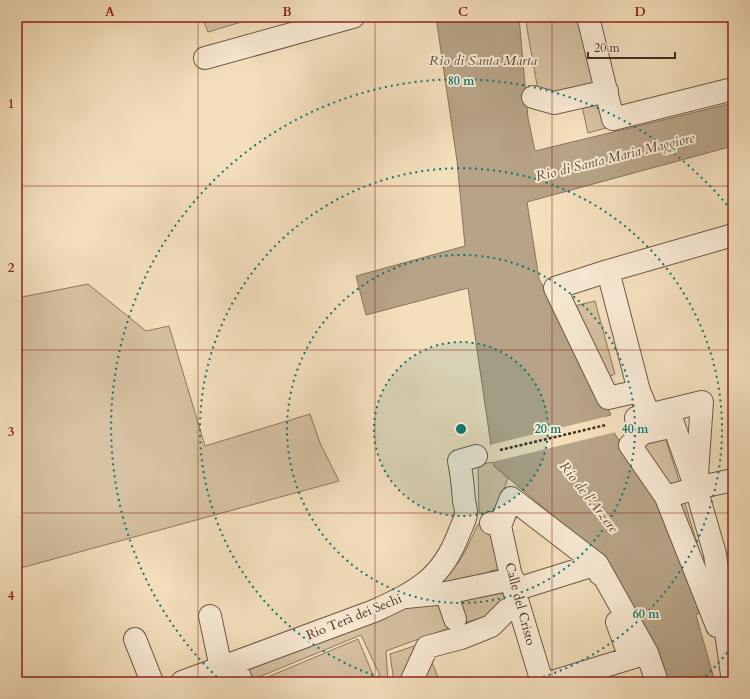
<svg xmlns="http://www.w3.org/2000/svg" width="750" height="699" font-family="Cardo,serif">
  <style>
    .green { fill: #d6c1a2; stroke: #8c7860 }
    .water { fill: #b7a387; stroke: #88745d }
    .pier { fill: #f4dfbd }
    .lines { fill: none; stroke-linecap: round; stroke-linejoin: round }
    .minor-casing { stroke: #6e5a46; stroke-width: 24 }
    .path { stroke: #422e1e; stroke-width: 2.5; stroke-dasharray: 3 2; stroke-linecap: butt }
    .minor { stroke: #f8ead4; stroke-width: 22 }
    .grid { fill: none; stroke: #8f2418; stroke-width: 1; stroke-opacity: 0.55 }
    .ring { fill: none; stroke: #0f766e; stroke-width: 2; stroke-dasharray: 2 4 }
    .labels { text-anchor: middle; dominant-baseline: central; stroke-width: 4; stroke-linejoin: round; paint-order: stroke }
    .street-label { font-size: 13px; fill: #422e1e; stroke: #f8ead4 }
    .water-label { font-size: 14px; font-style: italic; fill: #5f4b38; stroke: #f8ead4 }
    .centre { fill: #0f766e; stroke: #f8ead4; stroke-width: 2 }
    .ring-label { font-size: 12px; text-anchor: middle; font-weight: bold; fill: #0f766e; stroke: #f8ead4; stroke-width: 4; stroke-linejoin: round; paint-order: stroke }
    .neatline { fill: none; stroke: #8f2418; stroke-width: 1.5 }
    .grid-label { font-size: 13px; text-anchor: middle; font-weight: bold; fill: #8f2418 }
  </style>
  <rect width="100%" height="100%" fill="#f4dfbd"/>
  <filter id="stains"><feTurbulence type="fractalNoise" baseFrequency=".005" numOctaves="4"/><feColorMatrix values="0 0 0 0 .2 0 0 0 0 .09 0 0 0 0 .02 0 0 0 .5 -.17"/></filter>
  <radialGradient id="worn" r=".72"><stop offset=".6" stop-color="#630" stop-opacity="0"/><stop offset="1" stop-color="#630" stop-opacity=".3"/></radialGradient>
  <path class="green" d="M202 17H258L208 32Z
    M525 17H585L603 87 553 100 551 90 538 91Z
    M605 96 613 126 588 133 581 102Z
    M88 284 146 331 169 326 205 446 310 414 320 443 339 481 17 569V298Z
    M595 301 615 374 604 378 570 307Z
    M665 437 681 487 667 491 640 442Z
    M494 462V466L508 478 493 519 479 513 478 465Z
    M683 497 699 550 671 501Z
    M478 524 488 528 500 569 490 571 491 574 433 590 458 563 467 548Z
    M507 584 509 597 484 617 461 624 449 596Z
    M440 597 449 628 386 651 388 682H383L361 635 259 677 261 682H247L242 671 421 599Z
    M462 630 429 655 440 682H394L390 654Z
    M358 639 376 682H265L263 679Z"/>
  <path class="water" d="M436 17H519L528 118 535 151 733 103V146L527 202 539 279 611 415 604 417 662 507 703 611 696 615 715 682H663L653 650 610 564 494 466 468 288 366 315 356 276 465 246 457 161Z"/>
  <path class="pier" d="M613 415 612 417 607 418 616 432 492 462 490 445Z"/>
  <g class="lines">
    <defs>
      <path id="minor" d="M588 17 613 119 733 89
        M205 58 353 17
        M533 97 554 103 607 91
        M608 271 639 391 645 405
        M639 391 608 398 555 288 608 271 733 235
        M669 412 692 477
        M636 418 702 402 696 488 715 554 733 682
        M674 426 643 433 630 445 666 497 717 626
        M666 497 696 488 733 480
        M491 523 500 526 511 498 597 564 647 653 657 682
        M500 526 514 590 542 682
        M514 590 597 564 600 574
        M446 593 455 619
        M406 597 446 593 513 579
        M210 616 221 668
        M617 622 630 658
        M135 639 152 682
        M234 663 242 682
        M182 682 374 611C416 592 442 579 459 533 461 527 466 519 466 513 466 509 465 505 464 501 463 487 462 475 459 461L476 456
        M411 682 427 647 461 638 491 626 507 610
        M552 682 644 654"/>
    </defs>
    <use href="#minor" class="minor-casing"/>
    <path class="path" d="M500 450 606 425"/>
    <use href="#minor" class="minor"/>
  </g>
  <path class="grid" d="M198 17V682M375 17V682M552 17V682M17 186H733M17 350H733M17 513H733"/>
  <circle cx="461" cy="429" r="87" fill="#0f766e" fill-opacity=".12"/>
  <g class="ring">
    <circle cx="461" cy="429" r="87"/>
    <circle cx="461" cy="429" r="174"/>
    <path d="M396 682A261 261 0 1 1 526 682"/>
    <path d="M731 648A348 348 0 0 1 701 681M221 681A348 348 0 1 1 731 210"/>
  </g>
  <g class="labels">
    <g class="street-label">
      <text transform="translate(520 604) rotate(75)">Calle del Cristo</text>
      <text transform="translate(354 617) rotate(-22)">Rio Terà dei Sechi</text>
    </g>
    <g class="water-label">
      <text x="483" y="60">Rio di Santa Marta</text>
      <text transform="translate(615 157) rotate(-14)">Rio di Santa Maria Maggiore</text>
      <text transform="translate(589 497) rotate(52)">Rio de l'Arzere</text>
    </g>
  </g>
  <circle cx="461" cy="429" r="6" class="centre"/>
  <g class="ring-label">
    <text x="461" y="85">80 m</text>
    <text x="548" y="433">20 m</text>
    <text x="635" y="433">40 m</text>
    <text x="646" y="618">60 m</text>
  </g>
  <rect width="750" height="699" fill="none" stroke="#f4dfbd" stroke-width="44"/>
  <path d="M588 52v6h87v-6" fill="none" stroke="#422e1e" stroke-width="2"/>
  <text x="594" y="52" font-size="12" fill="#422e1e" stroke="#f8ead4" stroke-width="3" paint-order="stroke">20 m</text>
  <rect x="22" y="22" width="706" height="655" class="neatline"/>
  <g class="grid-label">
    <text x="110" y="16">A</text>
    <text x="287" y="16">B</text>
    <text x="463" y="16">C</text>
    <text x="640" y="16">D</text>
    <text x="11" y="108">1</text>
    <text x="11" y="272">2</text>
    <text x="11" y="436">3</text>
    <text x="11" y="600">4</text>
  </g>
  <rect width="100%" height="100%" filter="url(#stains)"/>
  <rect width="100%" height="100%" fill="url(#worn)"/>
</svg>
